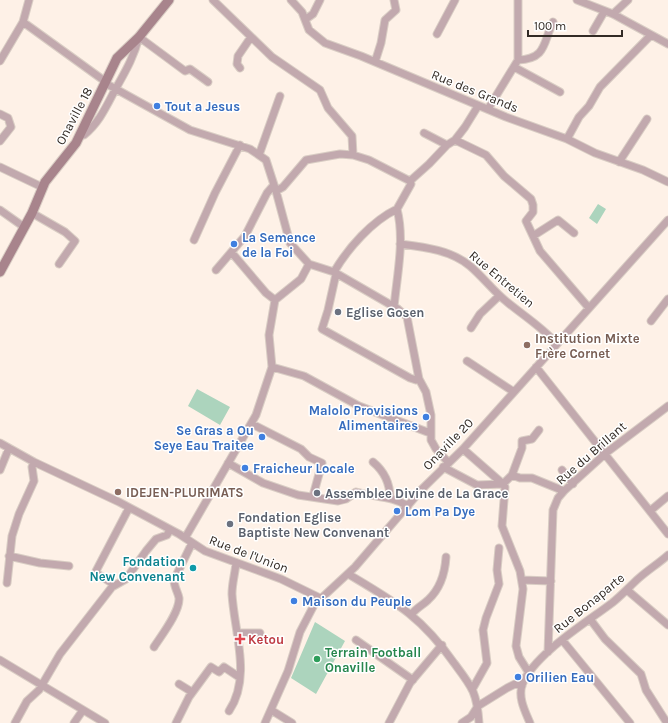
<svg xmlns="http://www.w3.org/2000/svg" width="668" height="723" font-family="Karla,sans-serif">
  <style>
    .green { fill: #acd4bd }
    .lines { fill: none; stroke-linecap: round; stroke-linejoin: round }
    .street-casing { stroke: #d9cdc4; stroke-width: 9 }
    .secondary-casing { stroke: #d9cdc4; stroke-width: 11 }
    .street { stroke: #c2a9ae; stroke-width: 7 }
    .secondary { stroke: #a8848c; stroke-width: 9 }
    .shop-dot { fill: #3f7fe0; stroke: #fff; stroke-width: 1.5 }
    .worship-dot { fill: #6b7280; stroke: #fff; stroke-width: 1.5 }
    .education-dot { fill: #8d6e63; stroke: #fff; stroke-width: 1.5 }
    .culture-dot { fill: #0f9aa8; stroke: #fff; stroke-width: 1.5 }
    .health-dot { fill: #e0444e; stroke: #fff; stroke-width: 1.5 }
    .leisure-dot { fill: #2e9e5b; stroke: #fff; stroke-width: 1.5 }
    .labels { text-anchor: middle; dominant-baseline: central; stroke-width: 3; stroke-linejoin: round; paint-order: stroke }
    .street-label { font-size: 13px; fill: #332b25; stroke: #fff }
    .shop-label { font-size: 13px; font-weight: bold; fill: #366cbe; stroke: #fff; text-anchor: start }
    .worship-label { font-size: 13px; font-weight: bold; fill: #5b616d; stroke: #fff; text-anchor: start }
    .education-label { font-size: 13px; font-weight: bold; fill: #785e54; stroke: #fff; text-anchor: start }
    .culture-label { font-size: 13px; font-weight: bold; fill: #0d838f; stroke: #fff; text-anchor: end }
    .health-label { font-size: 13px; font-weight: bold; fill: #be3a42; stroke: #fff; text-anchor: start }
    .leisure-label { font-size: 13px; font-weight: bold; fill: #27864d; stroke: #fff; text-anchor: start }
  </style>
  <rect width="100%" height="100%" fill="#fef1e7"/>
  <path class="green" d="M598 204 606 209 597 224 589 218Z
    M197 389 230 407 220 425 188 406Z
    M315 622 345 641 316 694 291 678Z"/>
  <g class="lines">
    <defs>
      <path id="street" d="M213 0 272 57 320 90 328 108 352 136 353 155
        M291 0 302 12 309 30 325 43 361 56 506 117 567 139 595 153 643 170 668 182
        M577 0 613 14 668 44
        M613 14 628 0
        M306 19 313 14 320 0
        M23 22 106 82
        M593 31 604 12
        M437 34 455 0
        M518 60C547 59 543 42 553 22
        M0 61 23 22 29 0
        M375 62 381 43 385 20 396 10 394 0
        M514 67 560 92
        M240 68 237 64 238 56 251 37
        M105 83 190 130 250 149 266 160 276 191
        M488 109 518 60V0
        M0 114 8 118 11 127 0 141
        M424 133 447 145
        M80 135H84C99 123 106 107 115 90 125 72 134 57 139 37L185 71 190 69 208 82
        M567 139 579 117 589 106 600 87 651 35
        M455 140 486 155 504 176 531 199 533 205V212L526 221 540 251 589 308
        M259 155 280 96
        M619 162 647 119
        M0 167 42 187
        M0 210 24 227
        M32 213 65 232 75 241 59 264
        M533 236 558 220 574 233
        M194 240 215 193 240 145
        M400 244C424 247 451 250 470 266 483 277 494 292 507 302 524 316 542 327 557 344
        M232 253 266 293 275 300
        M216 270 245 236 267 193 273 186
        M334 272C348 248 372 221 397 209
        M336 274 328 310 322 329 410 378 416 380 419 379
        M394 307C397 275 405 240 397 209L411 184 410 181
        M651 321 668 299
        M471 328 480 314 499 296
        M467 361 514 392
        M272 367 304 376 359 406 430 433
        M536 367 668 534
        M252 424 301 449 309 457 322 463 313 496
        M0 443 34 462 119 502 179 534 205 551 281 579 320 598
        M463 449 503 484 512 475 520 478H532L564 491
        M373 462C385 472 390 483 390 498
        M448 462 436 449 431 440V415L426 392 419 379 407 317 398 309 334 272 309 264 290 243 276 191 283 187 306 160 340 154 353 155 369 160 410 181 429 164 447 145 455 140 465 127 478 106
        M228 463 263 483 298 495 338 501 346 499 356 492C374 497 393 496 408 506
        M443 467 477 485 503 484 505 487 502 526 520 571 523 589 516 646 519 657 529 673
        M0 470 9 448
        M562 470 573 484
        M512 475 522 448V441L532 439 539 430
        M650 511 668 496
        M185 538 256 415 272 367 269 335 275 300 301 279 309 264
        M9 556 40 563 69 566
        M348 574C395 602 421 616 454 663 472 687 477 692 479 723
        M522 580 551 581
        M7 583 12 536 19 514 34 481 32 467 34 462
        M115 585 96 573V571L129 508
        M627 590 668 625
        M412 614C416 608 423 605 428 600 440 589 445 573 446 557
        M590 619 605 639 641 674 646 690 667 723
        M237 633H260
        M356 640 413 680
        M563 641 630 723
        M154 647C161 636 180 612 179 598 178 592 174 587 174 580L192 543
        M548 652 553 510 558 498 564 491 606 453 668 406
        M0 660 105 723
        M179 684 192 692
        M473 688 487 663 483 630 486 618 499 584 497 570 499 548
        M271 710 292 723
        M229 711C252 677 234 631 232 594 232 583 235 574 236 563
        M15 723 27 701 39 690 60 654 112 587 126 579 146 551 156 539 167 535 170 530
        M74 723 83 710
        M176 723 189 697 211 667 219 672 224 667 239 677
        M265 723 288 671 300 632 314 605 355 567 422 489 463 449 668 220
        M389 723 410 683 442 645
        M462 723 471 717 478 706 507 688 515 684 522 686
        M530 723C525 711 518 698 522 685 533 655 587 622 612 603 622 595 630 586 639 578 648 570 659 563 668 555"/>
      <path id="secondary" d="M0 272 32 213 45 182 76 143 117 58 139 37 169 0"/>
    </defs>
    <use href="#street" class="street-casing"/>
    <use href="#secondary" class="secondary-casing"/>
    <use href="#street" class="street"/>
    <use href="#secondary" class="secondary"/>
  </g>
  <g class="shop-dot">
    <circle cx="157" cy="106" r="4"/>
    <circle cx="234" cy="244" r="4"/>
    <circle cx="426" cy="417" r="4"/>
    <circle cx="262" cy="437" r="4"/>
    <circle cx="245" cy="468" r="4"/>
    <circle cx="397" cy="511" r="4"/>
    <circle cx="294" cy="601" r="4"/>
    <circle cx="518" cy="677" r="4"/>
  </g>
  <g class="worship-dot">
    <circle cx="338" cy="312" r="4"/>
    <circle cx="317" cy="493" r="4"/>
    <circle cx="230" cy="524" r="4"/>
  </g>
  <g class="education-dot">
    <circle cx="527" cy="345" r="4"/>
    <circle cx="118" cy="492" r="4"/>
  </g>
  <circle class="culture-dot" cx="193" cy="568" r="4"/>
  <path class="health-dot" d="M238 633h4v4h4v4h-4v4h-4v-4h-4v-4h4z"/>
  <circle class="leisure-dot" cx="317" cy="659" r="4"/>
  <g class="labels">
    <g class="street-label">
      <text transform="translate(475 91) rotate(22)">Rue des Grands</text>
      <text transform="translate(74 116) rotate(-62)">Onaville 18</text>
      <text transform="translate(502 279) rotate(40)">Rue Entretien</text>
      <text transform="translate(448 444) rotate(-46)">Onaville 20</text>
      <text transform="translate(591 453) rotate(-41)">Rue du Brillant</text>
      <text transform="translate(249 554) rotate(21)">Rue de l'Union</text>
      <text transform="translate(589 603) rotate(-39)">Rue Bonaparte</text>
    </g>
    <g class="shop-label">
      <text x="165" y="106">Tout a Jesus</text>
      <text x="242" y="237">La Semence<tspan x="242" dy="15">de la Foi</tspan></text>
      <text x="418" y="410" text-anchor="end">Malolo Provisions<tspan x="418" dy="15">Alimentaires</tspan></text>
      <text x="254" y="430" text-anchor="end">Se Gras a Ou<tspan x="254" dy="15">Seye Eau Traitee</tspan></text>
      <text x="253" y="468">Fraicheur Locale</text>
      <text x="405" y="511">Lom Pa Dye</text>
      <text x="302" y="601">Maison du Peuple</text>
      <text x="526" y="677">Orilien Eau</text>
    </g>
    <g class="worship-label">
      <text x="346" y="312">Eglise Gosen</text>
      <text x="325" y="493">Assemblee Divine de La Grace</text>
      <text x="238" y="517">Fondation Eglise<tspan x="238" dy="15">Baptiste New Convenant</tspan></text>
    </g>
    <g class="education-label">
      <text x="535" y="338">Institution Mixte<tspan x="535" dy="15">Frère Cornet</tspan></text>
      <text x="126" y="492">IDEJEN-PLURIMATS</text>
    </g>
    <g class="culture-label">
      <text x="185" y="561">Fondation<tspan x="185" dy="15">New Convenant</tspan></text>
    </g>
    <g class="health-label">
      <text x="248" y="639">Ketou</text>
    </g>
    <g class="leisure-label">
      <text x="325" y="652">Terrain Football<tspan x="325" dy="15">Onaville</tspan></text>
    </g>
  </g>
  <path d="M528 30v6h94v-6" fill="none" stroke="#332b25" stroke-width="2"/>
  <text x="534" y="30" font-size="12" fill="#332b25" stroke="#ffffff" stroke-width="3" paint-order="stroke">100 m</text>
</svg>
